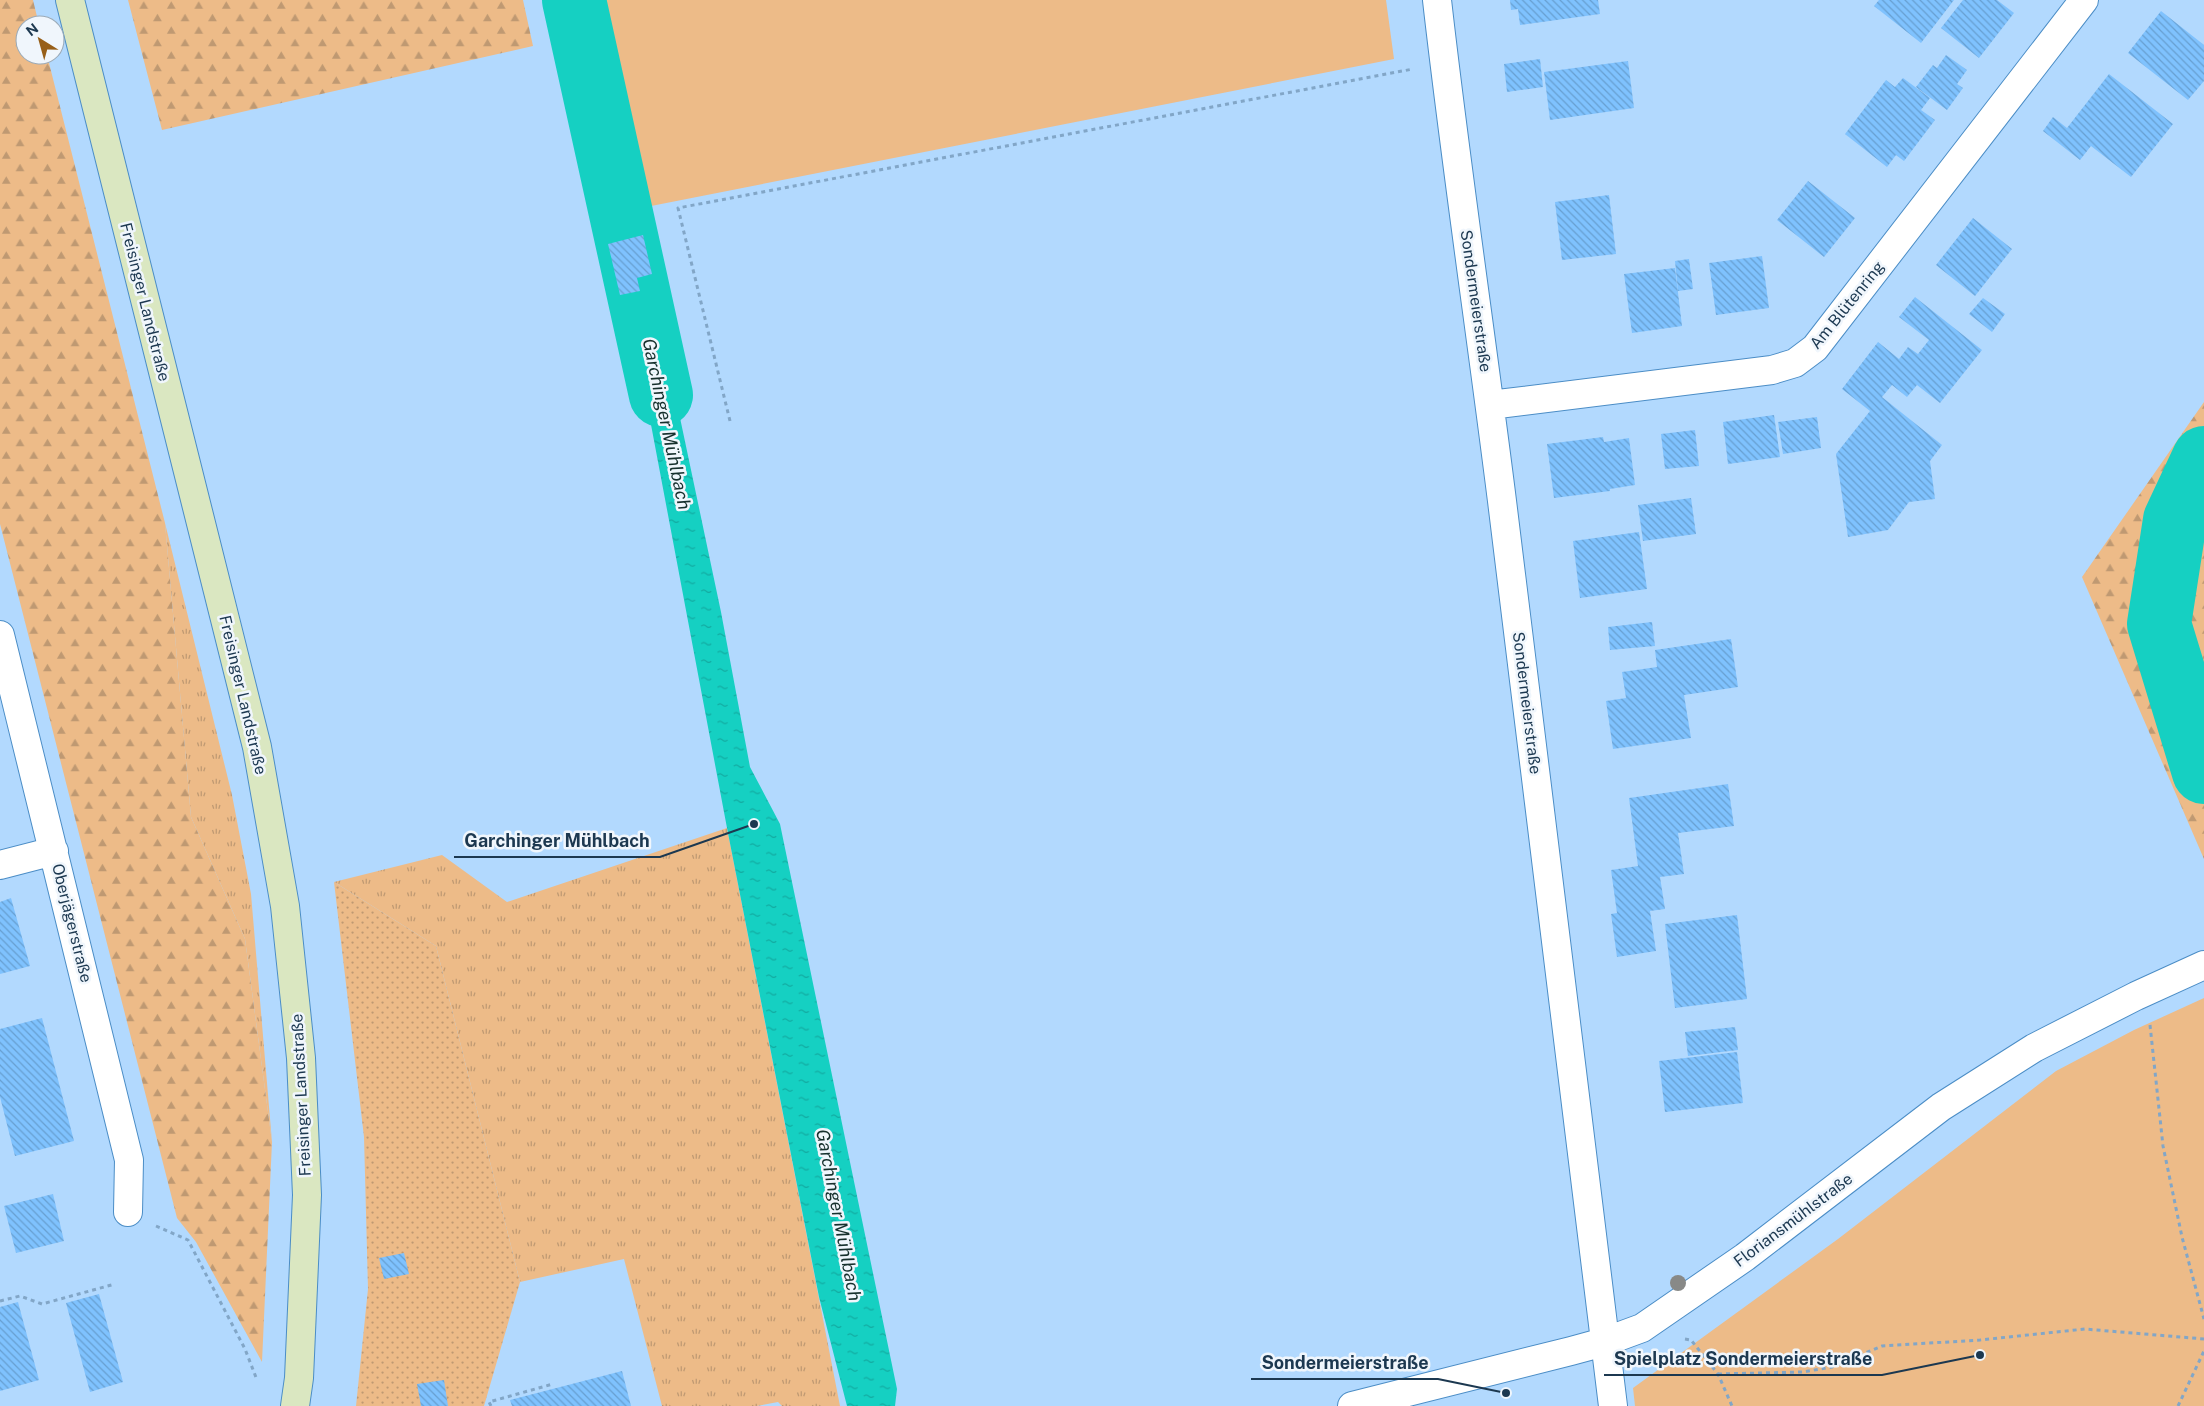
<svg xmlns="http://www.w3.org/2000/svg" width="2204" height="1406" font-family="'Public Sans',sans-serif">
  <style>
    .grass { fill: url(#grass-tufts) }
    .forest { fill: url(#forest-firs) }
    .park { fill: #edbb88 }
    .garden { fill: url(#garden-dots) }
    .water { fill: url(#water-ripples) }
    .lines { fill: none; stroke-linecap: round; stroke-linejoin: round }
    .river { stroke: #15d0c2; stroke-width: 64 }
    .building { fill: url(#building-back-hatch) }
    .street-casing { stroke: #4b8dc6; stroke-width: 30 }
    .secondary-casing { stroke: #4b8dc6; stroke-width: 30 }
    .path { stroke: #82a6c7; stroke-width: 3; stroke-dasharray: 4 4; stroke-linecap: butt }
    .street { stroke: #fff; stroke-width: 28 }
    .secondary { stroke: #dae7c1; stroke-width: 28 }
    .tree { fill: #888987 }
    .labels { text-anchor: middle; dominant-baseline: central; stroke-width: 5; stroke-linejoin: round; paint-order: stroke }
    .street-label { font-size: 16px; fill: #1c3850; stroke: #f0f6fc }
    .water-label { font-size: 18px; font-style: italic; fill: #16302d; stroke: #f0f6fc }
    .leader { fill: none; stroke: #1c3850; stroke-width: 2 }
    .callout-dot { fill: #1c3850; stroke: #f0f6fc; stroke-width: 2 }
    .callout-label { font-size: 18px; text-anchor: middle; font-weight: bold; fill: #1c3850; stroke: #f0f6fc; stroke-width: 5; stroke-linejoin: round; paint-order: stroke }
  </style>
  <defs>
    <pattern id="grass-tufts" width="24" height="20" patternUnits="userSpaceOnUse" patternTransform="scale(1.25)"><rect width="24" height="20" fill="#edbb88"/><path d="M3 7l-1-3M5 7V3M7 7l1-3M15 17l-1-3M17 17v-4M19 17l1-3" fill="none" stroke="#bf9972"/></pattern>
    <pattern id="forest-firs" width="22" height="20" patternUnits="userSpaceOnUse" patternTransform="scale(1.25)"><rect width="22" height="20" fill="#edbb88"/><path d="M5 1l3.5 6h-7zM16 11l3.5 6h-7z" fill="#bf9972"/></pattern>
    <pattern id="garden-dots" width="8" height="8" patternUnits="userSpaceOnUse" patternTransform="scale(1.25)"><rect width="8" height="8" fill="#edbb88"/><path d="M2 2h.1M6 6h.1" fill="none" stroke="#bf9972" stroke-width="1.8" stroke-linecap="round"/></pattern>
    <pattern id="water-ripples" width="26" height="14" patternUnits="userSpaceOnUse" patternTransform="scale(1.25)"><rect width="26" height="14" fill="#15d0c2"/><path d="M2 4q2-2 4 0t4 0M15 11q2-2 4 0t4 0" fill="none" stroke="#12aaa0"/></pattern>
    <pattern id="building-back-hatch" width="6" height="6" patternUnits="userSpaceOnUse" patternTransform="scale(1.25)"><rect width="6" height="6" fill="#7fc2fe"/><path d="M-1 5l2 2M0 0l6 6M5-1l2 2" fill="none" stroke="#679fd0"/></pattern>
  </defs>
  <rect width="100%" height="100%" fill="#b2d9fe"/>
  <path class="grass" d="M165 523 232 795 251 894 272 1142 245 939 191 817Z
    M727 828 840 1406H782L778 1402 757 1406H662L624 1259 520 1282 436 946 334 882 442 855 507 902Z"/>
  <path class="forest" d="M0 0H33L39 25H25V55H47L165 523 191 817 245 939 272 1142 262 1362 196 1242 177 1218 0 524Z
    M128 0H523L533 46 162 130Z
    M2204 402V859L2082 577Z"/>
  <path class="park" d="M603 0H1386L1394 59 646 207Z
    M2204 998V1406H1635L1633 1388 1838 1239 2056 1071 2134 1030Z"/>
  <path class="garden" d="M334 882 436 946 520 1282 484 1406H356L368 1289 364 1137Z"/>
  <path class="water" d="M547 0H597L613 74 638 224 604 234 596 191Z
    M656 304 721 612 750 767 780 824 897 1389 895 1406H847L819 1297 727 828 649 414 619 313Z"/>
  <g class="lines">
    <path class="river" d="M574 0 661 395
      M2204 458 2175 520 2159 624 2204 772"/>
  </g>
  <path class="building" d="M1510 0H1598L1600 14 1520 25 1518 9 1511 10Z
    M1879 0H1954L1921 43 1874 6Z
    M1963 0H1997L2014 13 1979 58 1941 28Z
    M2161 11 2204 45V81L2188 100 2128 53Z
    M1946 55 1967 70 1957 84 1963 88 1947 110 1916 87 1933 65 1937 68Z
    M1540 59 1543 87 1507 92 1504 64Z
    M1628 61 1634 108 1550 120 1544 72Z
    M2109 74 2173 124 2131 177 2091 146 2080 160 2043 131 2053 117 2067 128Z
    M1903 78 1930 98 1921 110 1935 120 1904 161 1896 155 1887 167 1845 134 1886 80 1895 87Z
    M1808 181 1855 218 1824 257 1777 220Z
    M1609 195 1616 254 1562 260 1555 202Z
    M1973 218 2012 249 1975 296 1936 265Z
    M643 235 652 274 637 278 640 291 620 295 608 244Z
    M1762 256 1769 308 1716 315 1709 263Z
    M1689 259 1693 289 1678 291 1675 261Z
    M1675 268 1682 326 1632 333 1624 274Z
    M1915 297 1982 350 1940 403 1917 385 1907 397 1892 385 1882 397 1942 445 1930 461 1935 499 1909 502 1888 530 1848 537 1836 454 1870 411 1842 389 1878 342 1899 359 1908 347 1918 354 1929 340 1899 317Z
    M1983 298 2005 314 1992 332 1969 314Z
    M1774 415 1780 457 1728 464 1723 422Z
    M1817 417 1821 448 1783 454 1778 422Z
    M1695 430 1699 466 1665 469 1661 434Z
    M1603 437 1604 442 1629 438 1635 485 1610 489V491L1554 498 1547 444Z
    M1691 498 1696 534 1643 541 1638 505Z
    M1639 532 1647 589 1580 598 1573 541Z
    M1652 622 1655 646 1610 650 1608 627Z
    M1731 639 1738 687 1684 695 1691 738 1613 749 1606 701 1626 698 1622 672 1657 667 1655 650Z
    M1728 784 1734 826 1678 833 1684 874 1660 877 1665 909 1650 911 1656 951 1617 957 1611 914 1617 913 1611 870 1638 866 1629 798Z
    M11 898 30 966 0 974V902Z
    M1737 915 1747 999 1675 1008 1665 924Z
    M42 1018 74 1141 15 1156 0 1097V1029Z
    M1735 1027 1738 1050 1688 1056 1685 1032Z
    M1737 1052 1743 1103 1665 1112 1659 1061Z
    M53 1194 64 1241 16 1253 4 1206Z
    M404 1253 409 1274 384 1279 379 1258Z
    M99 1294 123 1382 90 1392 66 1303Z
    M18 1302 39 1380 0 1391V1307Z
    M622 1371 631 1406H512L510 1400Z
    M444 1380 448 1406H421L417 1384Z"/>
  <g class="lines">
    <defs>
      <path id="street" d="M1437 0C1456 167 1481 334 1502 501 1540 803 1574 1105 1613 1406
        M1490 405 1772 370 1795 363 1815 348 2084 0
        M0 635 129 1160 128 1212
        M0 865 54 851
        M1352 1406 1571 1351 1604 1342 1642 1328 1745 1257 1941 1107 2034 1048 2136 996 2204 965"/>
      <path id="secondary" d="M70 0 257 747 285 906 301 1058 307 1195 299 1378 295 1406"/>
    </defs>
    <use href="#street" class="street-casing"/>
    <use href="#secondary" class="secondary-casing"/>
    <path class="path" d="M730 421 678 208 1413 69
      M2150 1025 2163 1146 2182 1237 2204 1319
      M156 1226 188 1240 245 1349 257 1380
      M0 1301 20 1296 42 1304 115 1284
      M1685 1339 1691 1340 1718 1374 1732 1406
      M1718 1374 1803 1372 1832 1367 1882 1346 1980 1340 2085 1329 2204 1339
      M491 1406 489 1402 553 1384
      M2178 1406 2204 1351"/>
    <use href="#street" class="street"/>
    <use href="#secondary" class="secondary"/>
  </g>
  <circle class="tree" cx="1678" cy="1283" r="8"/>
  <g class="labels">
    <g class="street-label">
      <text transform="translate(1476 301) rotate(82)">Sondermeierstraße</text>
      <text transform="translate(145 302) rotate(76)">Freisinger Landstraße</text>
      <text transform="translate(1847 305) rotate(-51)">Am Blütenring</text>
      <text transform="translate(243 695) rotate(77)">Freisinger Landstraße</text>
      <text transform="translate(1527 703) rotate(83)">Sondermeierstraße</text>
      <text transform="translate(72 923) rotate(76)">Oberjägerstraße</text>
      <text transform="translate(301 1095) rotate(-93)">Freisinger Landstraße</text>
      <text transform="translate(1793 1220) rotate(-37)">Floriansmühlstraße</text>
    </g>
    <g class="water-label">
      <text transform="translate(667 424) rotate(78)">Garchinger Mühlbach</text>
      <text transform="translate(839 1215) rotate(79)">Garchinger Mühlbach</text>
    </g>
  </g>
  <path class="leader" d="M754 824L660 857H454M1980 1355L1882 1375H1604M1506 1393L1438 1379H1251"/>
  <g class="callout-dot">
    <circle cx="754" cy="824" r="5"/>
    <circle cx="1980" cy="1355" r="5"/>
    <circle cx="1506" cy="1393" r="5"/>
  </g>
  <g class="callout-label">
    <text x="557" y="847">Garchinger Mühlbach</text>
    <text x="1743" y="1365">Spielplatz Sondermeierstraße</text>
    <text x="1345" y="1369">Sondermeierstraße</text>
  </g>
  <g transform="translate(40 40) rotate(323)"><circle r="24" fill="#f0f6fc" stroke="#9baab7"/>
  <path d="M0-4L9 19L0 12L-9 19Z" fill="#975f19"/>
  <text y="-8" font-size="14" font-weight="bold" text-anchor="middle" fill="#1c3850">N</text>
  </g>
</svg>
